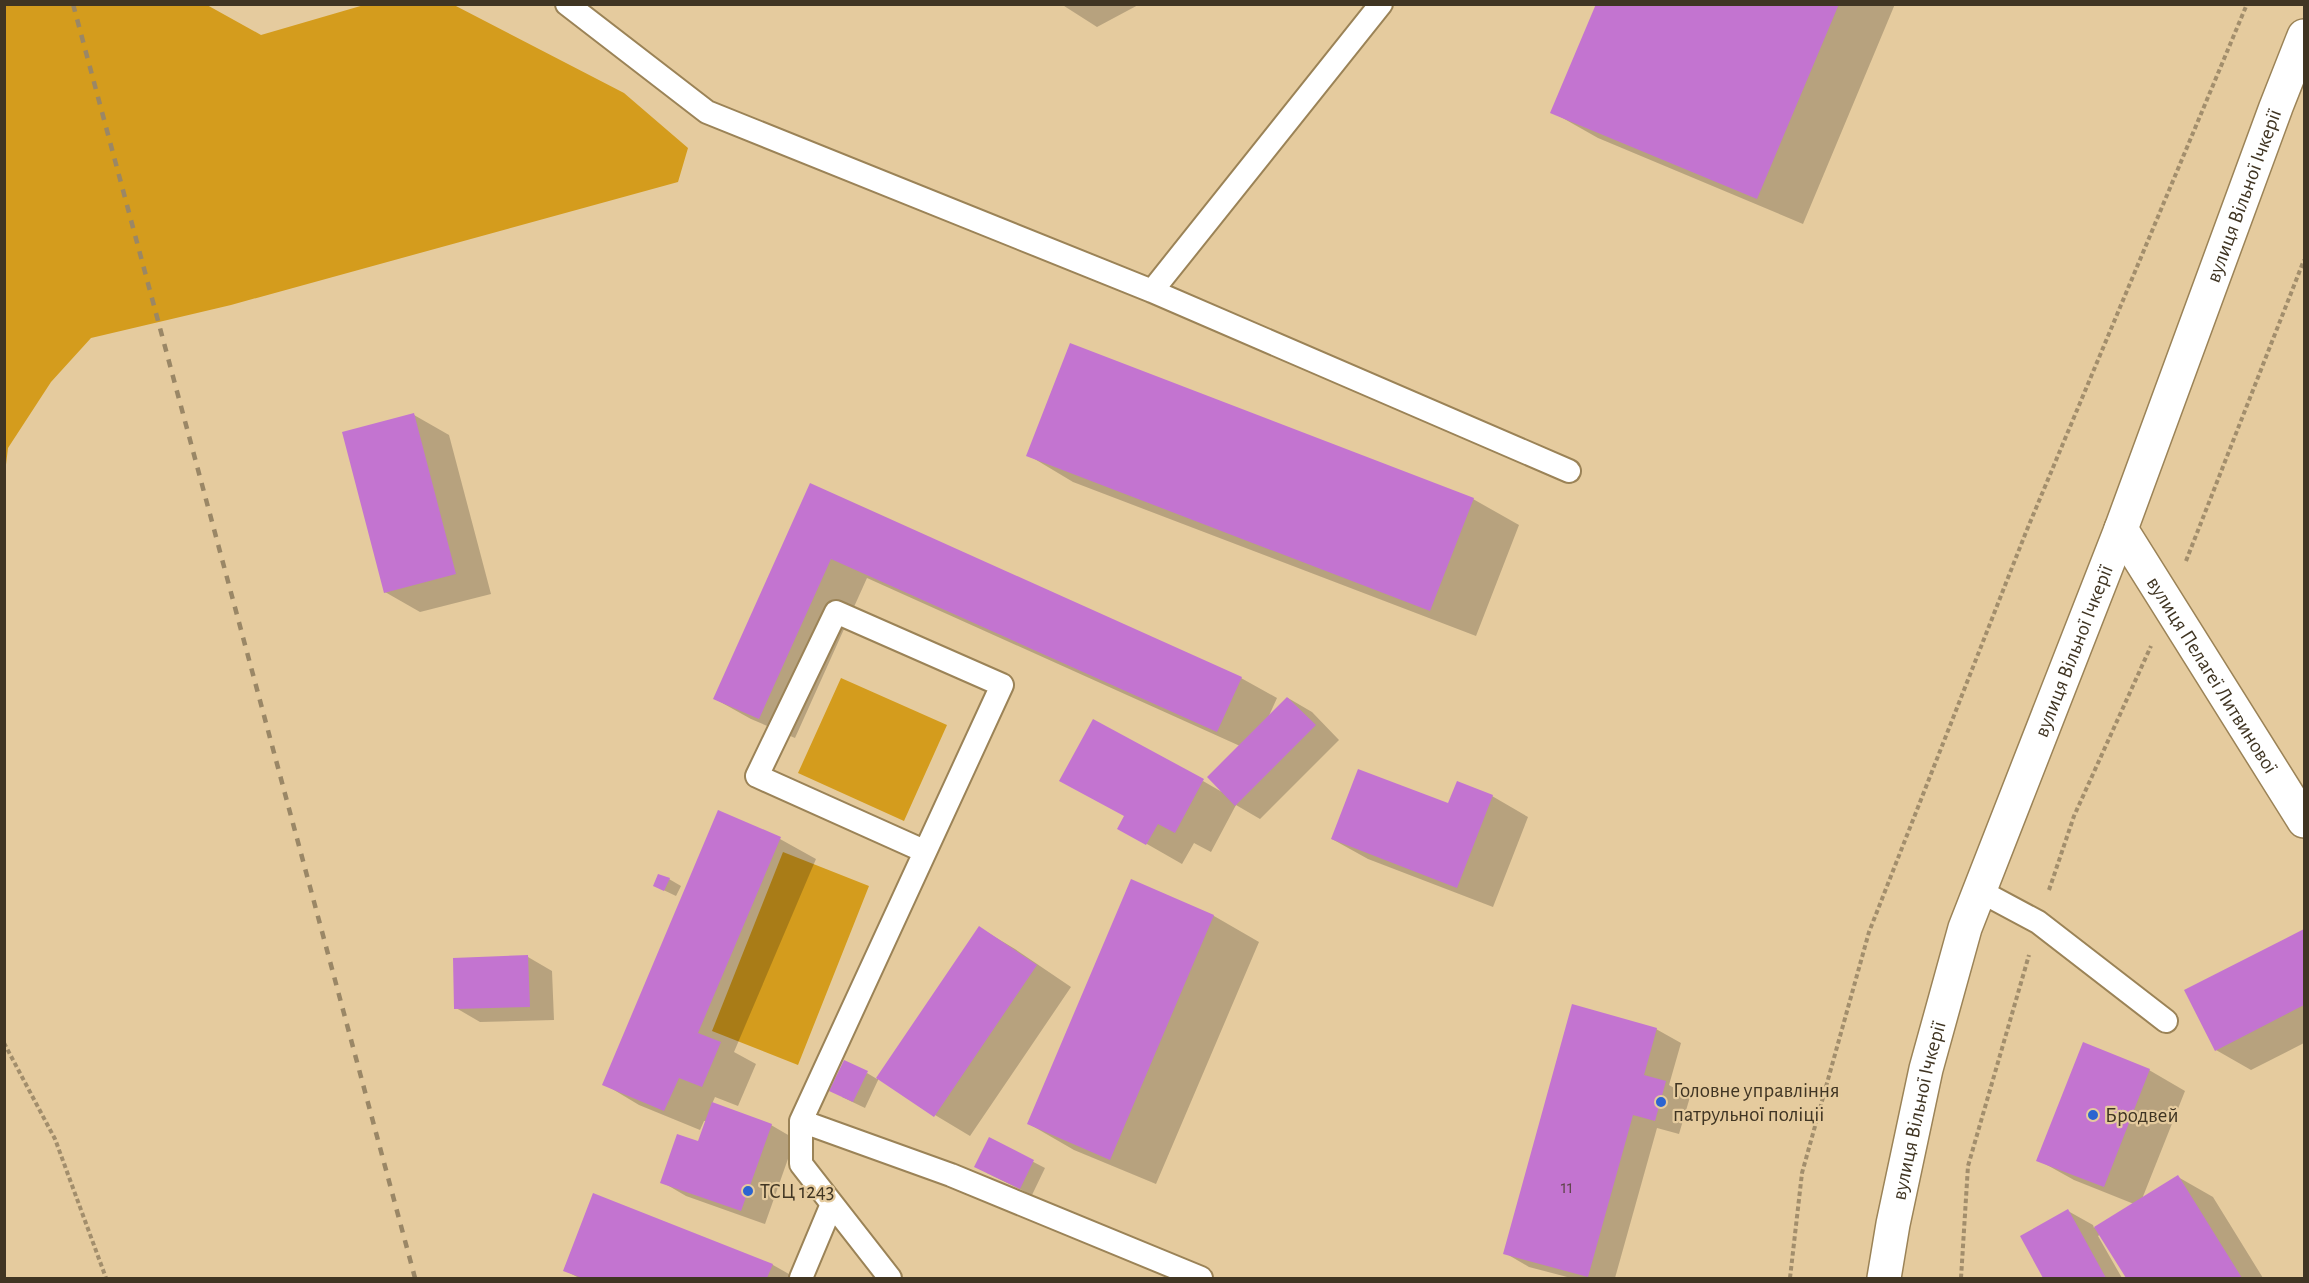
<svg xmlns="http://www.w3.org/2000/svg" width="2309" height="1283" font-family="'Alegreya Sans',sans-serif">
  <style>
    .green { fill: #d49c1d }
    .shadow { fill: #0003 }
    .building { fill: #c374d0 }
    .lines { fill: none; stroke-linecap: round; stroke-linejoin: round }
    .service-casing { stroke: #9b8357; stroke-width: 26 }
    .minor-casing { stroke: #9b8357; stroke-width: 36 }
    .primary-casing { stroke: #9b8357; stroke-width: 36 }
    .path { stroke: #a28e6c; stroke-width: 4; stroke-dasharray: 4.5 3; stroke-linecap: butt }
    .service { stroke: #fff; stroke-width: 22 }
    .minor { stroke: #fff; stroke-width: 33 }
    .primary { stroke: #fff; stroke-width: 33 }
    .rail { stroke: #9a8766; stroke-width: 4.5; stroke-dasharray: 8 8; stroke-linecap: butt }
    .poi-dot { fill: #2b64d1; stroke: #e5cb9e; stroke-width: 2 }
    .labels { text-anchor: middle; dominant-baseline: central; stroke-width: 4.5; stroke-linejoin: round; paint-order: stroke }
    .number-label { font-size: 18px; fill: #61454e }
    .street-label { font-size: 21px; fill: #403523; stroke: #e5cb9e }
    .poi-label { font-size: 21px; fill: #403523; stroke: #e5cb9e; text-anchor: start }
  </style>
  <rect width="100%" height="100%" fill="#e5cb9e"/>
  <path class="green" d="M5 4 207 5 261 35 364 5H454L624 93 688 148 678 182 231 305 91 338 51 382 8 448 5 473Z
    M841 678 947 725 904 821 798 773Z
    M783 852 869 886 798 1065 712 1031Z"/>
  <path class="shadow" d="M1061 4H1140L1097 27Z
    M1598 4H1895L1803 224 1598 138 1552 112Z
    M414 415 449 435 491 594 420 612 385 592Z
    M1028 455 1473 499 1519 525 1476 636 1073 482Z
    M811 485 1241 678 1277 698 1268 718 1288 698 1312 712 1339 740 1260 819 1236 805 1211 852 1194 843 1182 864 1119 828 1125 816 1203 781 1222 792 1240 746 867 578 795 738 751 719 715 699Z
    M1492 796 1528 817 1493 907 1368 859 1332 839 1449 805Z
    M719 812 780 839 816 859 734 1052 756 1064 738 1106 715 1097 712 1104 771 1125 795 1139 765 1224 686 1196 662 1182 699 1143 707 1121H704L700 1130 639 1105 604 1084Z
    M669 879 681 886 676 896 655 886Z
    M1131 881 1214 916 1259 942 1156 1184 1074 1150 1029 1124Z
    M980 928 1015 949 1071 987 970 1136 935 1115 879 1078 865 1108 842 1097 867 1073 877 1079Z
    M2304 931V1043L2251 1070 2216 1050 2186 991Z
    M528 957 552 971 554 1020 480 1022 456 1008 454 960Z
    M1656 1029 1681 1043 1669 1085 1690 1097 1679 1134 1657 1128 1615 1278H1571L1529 1267 1505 1253Z
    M2149 1070 2185 1091 2142 1199 2178 1177 2213 1197 2263 1278H2128L2101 1234 2098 1236 2122 1278H2045L2022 1236 2068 1211 2093 1225 2094 1228 2134 1204 2074 1180 2038 1160Z
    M989 1139 1045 1168 1032 1195 987 1173Z
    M594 1195 773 1265 796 1278H579L564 1270Z"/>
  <path class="building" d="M1596 4H1839L1757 199 1550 113Z
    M1070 343 1474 498 1430 611 1026 456Z
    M414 413 456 574 384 593 342 432Z
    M810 483 1242 677 1217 732 831 559 759 719 713 699Z
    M1287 697 1316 725 1235 806 1207 777Z
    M1093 719 1204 779 1175 833 1158 824 1146 845 1117 829 1124 816 1059 781Z
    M1358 769 1448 803 1457 781 1493 795 1457 888 1331 839Z
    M718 810 781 837 698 1033 721 1042 702 1087 679 1078 664 1111 602 1085Z
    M658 874 670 878 664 891 653 886Z
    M1131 879 1214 915 1110 1160 1027 1124Z
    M979 926 1037 965 934 1117 876 1078Z
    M2304 929V1005L2215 1051 2184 990Z
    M528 955 530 1007 454 1009 453 958Z
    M1572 1004 1657 1028 1644 1075 1666 1081 1655 1121 1633 1115 1588 1277 1503 1254Z
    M2083 1042 2150 1069 2104 1187 2036 1161Z
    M844 1060 868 1071 853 1102 829 1091Z
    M712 1102 772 1124 741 1211 660 1183 677 1134 698 1141Z
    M989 1137 1034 1160 1020 1189 974 1167Z
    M2178 1175 2242 1278H2126L2094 1227Z
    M593 1193 773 1264 767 1278H582L563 1271Z
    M2068 1209 2106 1278H2043L2020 1236Z"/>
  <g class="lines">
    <defs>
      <path id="service" d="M567 4 707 112 1152 291
        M1381 4 1152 291 1569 471
        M1980 891 2038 922 2166 1021
        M801 1121 951 1175 1201 1278
        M801 1278 832 1204
        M890 1278 801 1164V1121L1002 685 836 612 757 776 924 851"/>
      <g id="minor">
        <path id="s1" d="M2121 529 2304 821"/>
      </g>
      <g id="primary">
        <path id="s2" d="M1884 1278 1893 1224 1926 1069 1965 928 2121 529 2276 107 2304 36"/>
      </g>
    </defs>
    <use href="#service" class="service-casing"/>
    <use href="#minor" class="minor-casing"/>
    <use href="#primary" class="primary-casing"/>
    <path class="path" d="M2186 561 2304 260
      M2049 890 2074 816 2151 646
      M4 1043 55 1139 106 1278
      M1790 1278 1802 1173 1869 932 2026 532 2247 4
      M1961 1278 1968 1166 2029 955"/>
    <use href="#service" class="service"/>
    <use href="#minor" class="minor"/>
    <use href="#primary" class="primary"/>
    <path class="rail" d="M73 4 415 1278"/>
  </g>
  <g class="poi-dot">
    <circle cx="1661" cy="1102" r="6"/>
    <circle cx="2093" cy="1115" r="6"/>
    <circle cx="748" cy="1191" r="6"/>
  </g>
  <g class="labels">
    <g class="number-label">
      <text x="1567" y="1188">11</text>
    </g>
    <g class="street-label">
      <text stroke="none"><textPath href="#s2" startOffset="1143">вулиця Вільної Ічкерії</textPath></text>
      <text stroke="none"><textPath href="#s2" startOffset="657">вулиця Вільної Ічкерії</textPath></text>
      <text stroke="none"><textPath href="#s1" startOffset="172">вулиця Пелагеї Литвинової</textPath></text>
      <text stroke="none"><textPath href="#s2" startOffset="171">вулиця Вільної Ічкерії</textPath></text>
    </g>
    <g class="poi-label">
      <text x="1673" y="1090">Головне управління<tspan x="1673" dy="24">патрульної поліціі</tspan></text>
      <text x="2105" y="1115">Бродвей</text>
      <text x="760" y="1191">ТСЦ 1243</text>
    </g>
  </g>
  <rect width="2309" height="1283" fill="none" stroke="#403523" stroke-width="12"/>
</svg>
